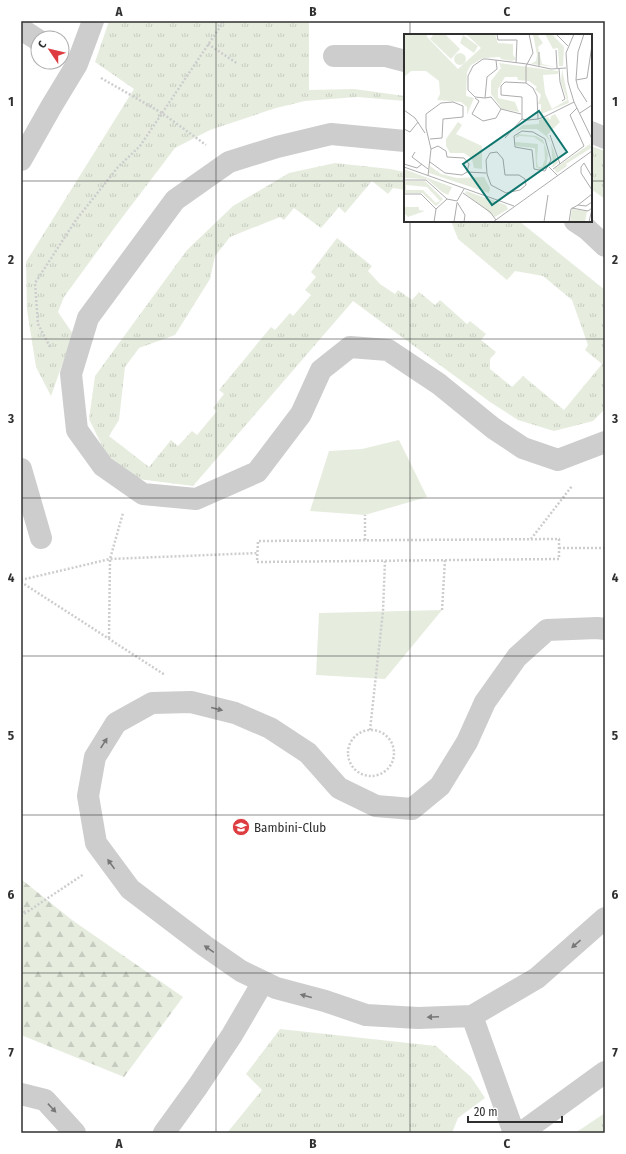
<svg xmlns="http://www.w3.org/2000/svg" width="626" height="1154" font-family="'Fira Sans Condensed',sans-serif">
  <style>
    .grass { fill: url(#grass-tufts) }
    .forest { fill: url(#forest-firs) }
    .green { fill: #e6eddf }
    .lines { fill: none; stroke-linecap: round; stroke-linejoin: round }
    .path { stroke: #cdcdcd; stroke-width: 2.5; stroke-dasharray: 2 2; stroke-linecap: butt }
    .minor { stroke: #cdcdcd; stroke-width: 22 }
    .oneway { fill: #777 }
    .grid { fill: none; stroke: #303030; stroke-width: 1; stroke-opacity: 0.55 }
    .labels { text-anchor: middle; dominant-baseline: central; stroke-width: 4; stroke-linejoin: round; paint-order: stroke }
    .poi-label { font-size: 13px; fill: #303030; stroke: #fff; text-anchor: start }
    .inset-road { fill: none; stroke: #acacac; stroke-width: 1 }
    .view { fill: #0f766e; fill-opacity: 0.15; stroke: #0f766e; stroke-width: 2 }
    .inset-edge { fill: none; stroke: #303030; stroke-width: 2 }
    .neatline { fill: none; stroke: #303030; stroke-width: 1.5 }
    .grid-label { font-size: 13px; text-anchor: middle; font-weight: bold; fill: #303030 }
  </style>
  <defs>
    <pattern id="grass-tufts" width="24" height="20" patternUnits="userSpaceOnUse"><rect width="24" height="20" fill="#e6eddf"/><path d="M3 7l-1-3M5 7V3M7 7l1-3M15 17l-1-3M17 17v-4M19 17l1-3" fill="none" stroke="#c6ccc0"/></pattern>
    <pattern id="forest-firs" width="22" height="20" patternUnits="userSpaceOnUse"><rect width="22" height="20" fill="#e6eddf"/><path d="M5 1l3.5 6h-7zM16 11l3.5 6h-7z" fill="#c6ccc0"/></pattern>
  </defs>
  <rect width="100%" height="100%" fill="#fff"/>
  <path class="grass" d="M109 21H309V90L354 89 405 96V101L357 97 305 101 276 108 210 130 175 148 115 227 64 297 58 312 73 334 51 396 36 367 27 310 26 262 134 89 95 62Z
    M591 146 605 151V199L591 189Z
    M335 163 390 169 405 172V190L393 188 388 194 372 181 345 213 339 207 321 228 294 208 284 220 280 217 230 237 215 256 210 279 175 335 139 348 125 367 119 420 109 436 149 467 171 440 178 446 192 431 197 435 217 411 213 408 224 394 219 390 271 327 275 330 290 313 293 316 311 295 305 290 316 277 311 272 337 238 372 266 368 271 380 284 395 294 398 290 412 300 419 292 435 305 440 300 467 324 470 321 486 334 481 340 496 352 490 359V369L512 387 523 376 564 410 602 364 585 350 588 345 572 300 543 276 515 271 507 280 458 239 451 221H519L605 290V409L593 421 554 431 518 420 490 402 353 301 193 486 138 479 106 454 89 419 95 376 187 250 233 206 289 173Z
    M280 1029 436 1046 471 1077 485 1098 458 1118 452 1133H227L262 1090 246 1074Z
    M605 1113V1133H575Z"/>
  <path class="forest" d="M21 879 72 920 183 997 124 1077 21 1035Z"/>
  <path class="green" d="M399 440 427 497 365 515 310 511 329 451 362 449Z
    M442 610 385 679 316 675 319 613Z"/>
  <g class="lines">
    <path class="path" d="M208 44 238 64
      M101 78 162 113 206 145
      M50 347 38 324 35 283 76 220 118 167 140 146 224 21
      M531 539 572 486
      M559 539V559L257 562 258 541Z
      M365 540V515
      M559 548H605
      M21 580 110 559 258 553
      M21 582 165 675
      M442 610 445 560
      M109 638 110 559 123 513
      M370 730 383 611 385 561
      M348 753a23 23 0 1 1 46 0a23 23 0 1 1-46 0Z
      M21 908 25 913
      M21 916 84 874"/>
    <path class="minor" d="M21 29 38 40
      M334 56H386L405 61
      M591 132 605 138
      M405 141 331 134 277 147 229 162 175 200 88 318 71 374 77 430 103 466 143 494 196 499 257 472 301 414 321 370 350 347 388 350 439 384 493 428 523 448 558 460 605 442
      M21 160 51 107 77 64 93 21
      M575 221 587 229 605 246
      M21 469 41 538
      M605 629 597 628 547 630 517 657 485 702 467 742 440 786 412 809 376 806 339 788 308 753 270 728 235 713 191 702 152 703 116 723 95 757 88 796 96 843 130 889 205 946 241 971 276 988 325 1001 366 1015 418 1018 472 1016 537 978 605 918
      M472 1016 514 1133
      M21 1094 45 1100 75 1133
      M164 1133 198 1086 232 1035 263 982
      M521 1133 605 1072"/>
  </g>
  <defs><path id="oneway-solid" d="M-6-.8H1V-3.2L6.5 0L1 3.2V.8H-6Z"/></defs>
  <g class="oneway">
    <use href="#oneway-solid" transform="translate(217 709) rotate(14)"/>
    <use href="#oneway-solid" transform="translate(104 743) rotate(-57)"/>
    <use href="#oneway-solid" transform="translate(111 864) rotate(-126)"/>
    <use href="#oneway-solid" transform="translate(576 944) rotate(139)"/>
    <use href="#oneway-solid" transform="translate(209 949) rotate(-145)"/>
    <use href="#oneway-solid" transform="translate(306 996) rotate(-165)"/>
    <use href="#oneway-solid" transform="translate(433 1017) rotate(178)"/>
    <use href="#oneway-solid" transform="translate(52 1108) rotate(47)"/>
  </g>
  <path class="grid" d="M216 21V1133M410 21V35M21 181H405M591 181H605M410 221V1133M21 339H605M21 498H605M21 656H605M21 815H605M21 973H605"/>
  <defs>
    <symbol id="school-disc" viewBox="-11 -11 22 22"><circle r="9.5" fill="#dd3d41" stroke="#fff"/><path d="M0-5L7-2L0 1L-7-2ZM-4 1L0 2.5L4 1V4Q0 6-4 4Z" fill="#fff"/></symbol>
  </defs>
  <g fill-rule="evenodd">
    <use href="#school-disc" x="231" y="817" width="20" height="20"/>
  </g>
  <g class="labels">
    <g class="poi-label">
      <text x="254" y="827">Bambini-Club</text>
    </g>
  </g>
  <g transform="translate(404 34)">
    <rect width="188" height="188" fill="#fff"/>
    <path d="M129 0H137L134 2 139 9 134 13 138 30 151 33 127 30 132 27 133 21ZM141 0H148L160 13 159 32H155L154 14 149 15ZM95 29 154 37V40L139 41 141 59 148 75 163 66 157 48 158 35 165 69 137 80V70H134L137 61 131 55 133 53 125 47 114 46 113 43H101L94 55V64L111 68 115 78 98 75 87 60V47L97 34ZM151 80 156 88 143 101 147 109 154 129 149 133H147L149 131 147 109 142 102 133 95H118L111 98 119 91 135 90V86L144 83 146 86 147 82ZM114 100 132 102 139 106 144 120 142 134 137 136 132 133 131 114 112 112 110 105ZM116 102 130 103 140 110 141 125 138 133H134L133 128 134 110 111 108V104ZM186 110 187 114 162 130 163 132 153 139 150 135ZM26 132 37 140 53 144 80 143 86 154 85 159 25 139ZM0 135 48 153 44 161 53 165 38 158 23 145 0 144ZM0 147H21L39 165 32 172 18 159H0ZM2 151 23 153 36 167 32 169 19 156H2ZM62 157 102 171 104 175 91 183 61 159ZM168 175 183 177 181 188H166Z" fill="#e6eddf" fill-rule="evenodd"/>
    <path d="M54 88 58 91 52 100 78 112V135L70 134 68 125 60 119H46L42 112V105Z" fill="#e6eddf"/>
    <path d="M2 0H23V3L54 35 77 14 62 0H91L94 9 109 10V21L112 25 108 27 97 25 96 23 79 24 67 31 63 38 62 62 70 64 63 81V73L57 68 33 66 36 60 35 47 22 37H7L0 43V1ZM30 0H41L56 15 47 25 26 5ZM59 1 74 12 70 19 56 9ZM50 25a6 6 0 1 1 12 0a6 6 0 1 1-12 0ZM1 173H15V176L21 177 4 183 0 179Z" fill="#e6eddf"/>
    <path class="inset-road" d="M93 0 94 6H113L112 29M152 0 164 12M170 0 162 19 164 48 170 68 188 105M180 0 174 18 172 46 174 54 183 68M152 16 153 34M92 26 93 35 83 43 81 64 71 63 64 56V42L69 32 79 25H83L123 30 147 35 162 34M135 32V18M155 34 156 48 161 65 158 67M172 46 183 44 188 11M122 49V32L129 19 125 0M71 64 75 67 68 80 79 87 92 84 97 75M81 64 87 63 97 75 117 80M0 76 11 84 21 99M176 79 188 71M134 85 133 62 129 54 122 49 101 48 97 52V61L118 63V85L124 86 134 85 140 83 170 68M0 95 6 98 14 88M118 97 129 98 141 105 147 126 141 137 130 135 128 116 111 113 110 102ZM146 101 156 130M101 104 118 85M27 115 34 112 42 117 43 123 60 124 65 130 63 138M11 118 8 123 24 135M93 118 99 125 101 141H115L121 145 122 151 116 156 102 159 87 151 83 140 82 126 86 119ZM26 128 41 139 58 141 63 138 82 139M0 130 13 134 18 130M0 133 110 172M145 133 154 142M149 135 180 112 166 81 173 74M24 142 27 115 22 94V80L37 69 49 68 59 72V83L39 85 38 104 26 105M188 143 180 129 177 133V139L188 156M0 146H22L43 165 53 167 60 155M59 159 86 178 92 186M0 160H17L32 175M188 160 174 171 182 172 188 168M53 168 61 181 60 188M168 174 184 177 188 174M30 188 32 175 43 165M50 188 53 169M89 188 188 117M140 188 144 161M165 188 167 175 174 171M185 188 188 175"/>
    <path class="view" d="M135 77 163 118 88 171 59 130Z"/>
    <rect width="188" height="188" class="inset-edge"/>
  </g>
  <rect width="626" height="1154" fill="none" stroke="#ffffff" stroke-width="44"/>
  <g transform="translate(50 50) rotate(305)"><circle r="19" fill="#ffffff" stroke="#acacac"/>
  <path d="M0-3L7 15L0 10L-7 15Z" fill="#dd3d41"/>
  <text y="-6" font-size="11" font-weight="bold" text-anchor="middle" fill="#303030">С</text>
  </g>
  <path d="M468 1116v6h94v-6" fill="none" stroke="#303030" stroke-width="2"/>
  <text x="474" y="1116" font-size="12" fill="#303030" stroke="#ffffff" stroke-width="3" paint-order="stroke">20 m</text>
  <rect x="22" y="22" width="582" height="1110" class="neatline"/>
  <g class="grid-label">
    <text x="119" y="16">A</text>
    <text x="313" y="16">B</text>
    <text x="507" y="16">C</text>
    <text x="11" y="106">1</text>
    <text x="615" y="106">1</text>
    <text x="11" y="264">2</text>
    <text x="615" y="264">2</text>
    <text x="11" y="423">3</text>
    <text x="615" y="423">3</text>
    <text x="11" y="582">4</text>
    <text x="615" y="582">4</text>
    <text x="11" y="740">5</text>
    <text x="615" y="740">5</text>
    <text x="11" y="899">6</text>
    <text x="615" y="899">6</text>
    <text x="11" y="1057">7</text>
    <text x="615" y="1057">7</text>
    <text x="119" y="1148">A</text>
    <text x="313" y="1148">B</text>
    <text x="507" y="1148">C</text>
  </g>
</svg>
